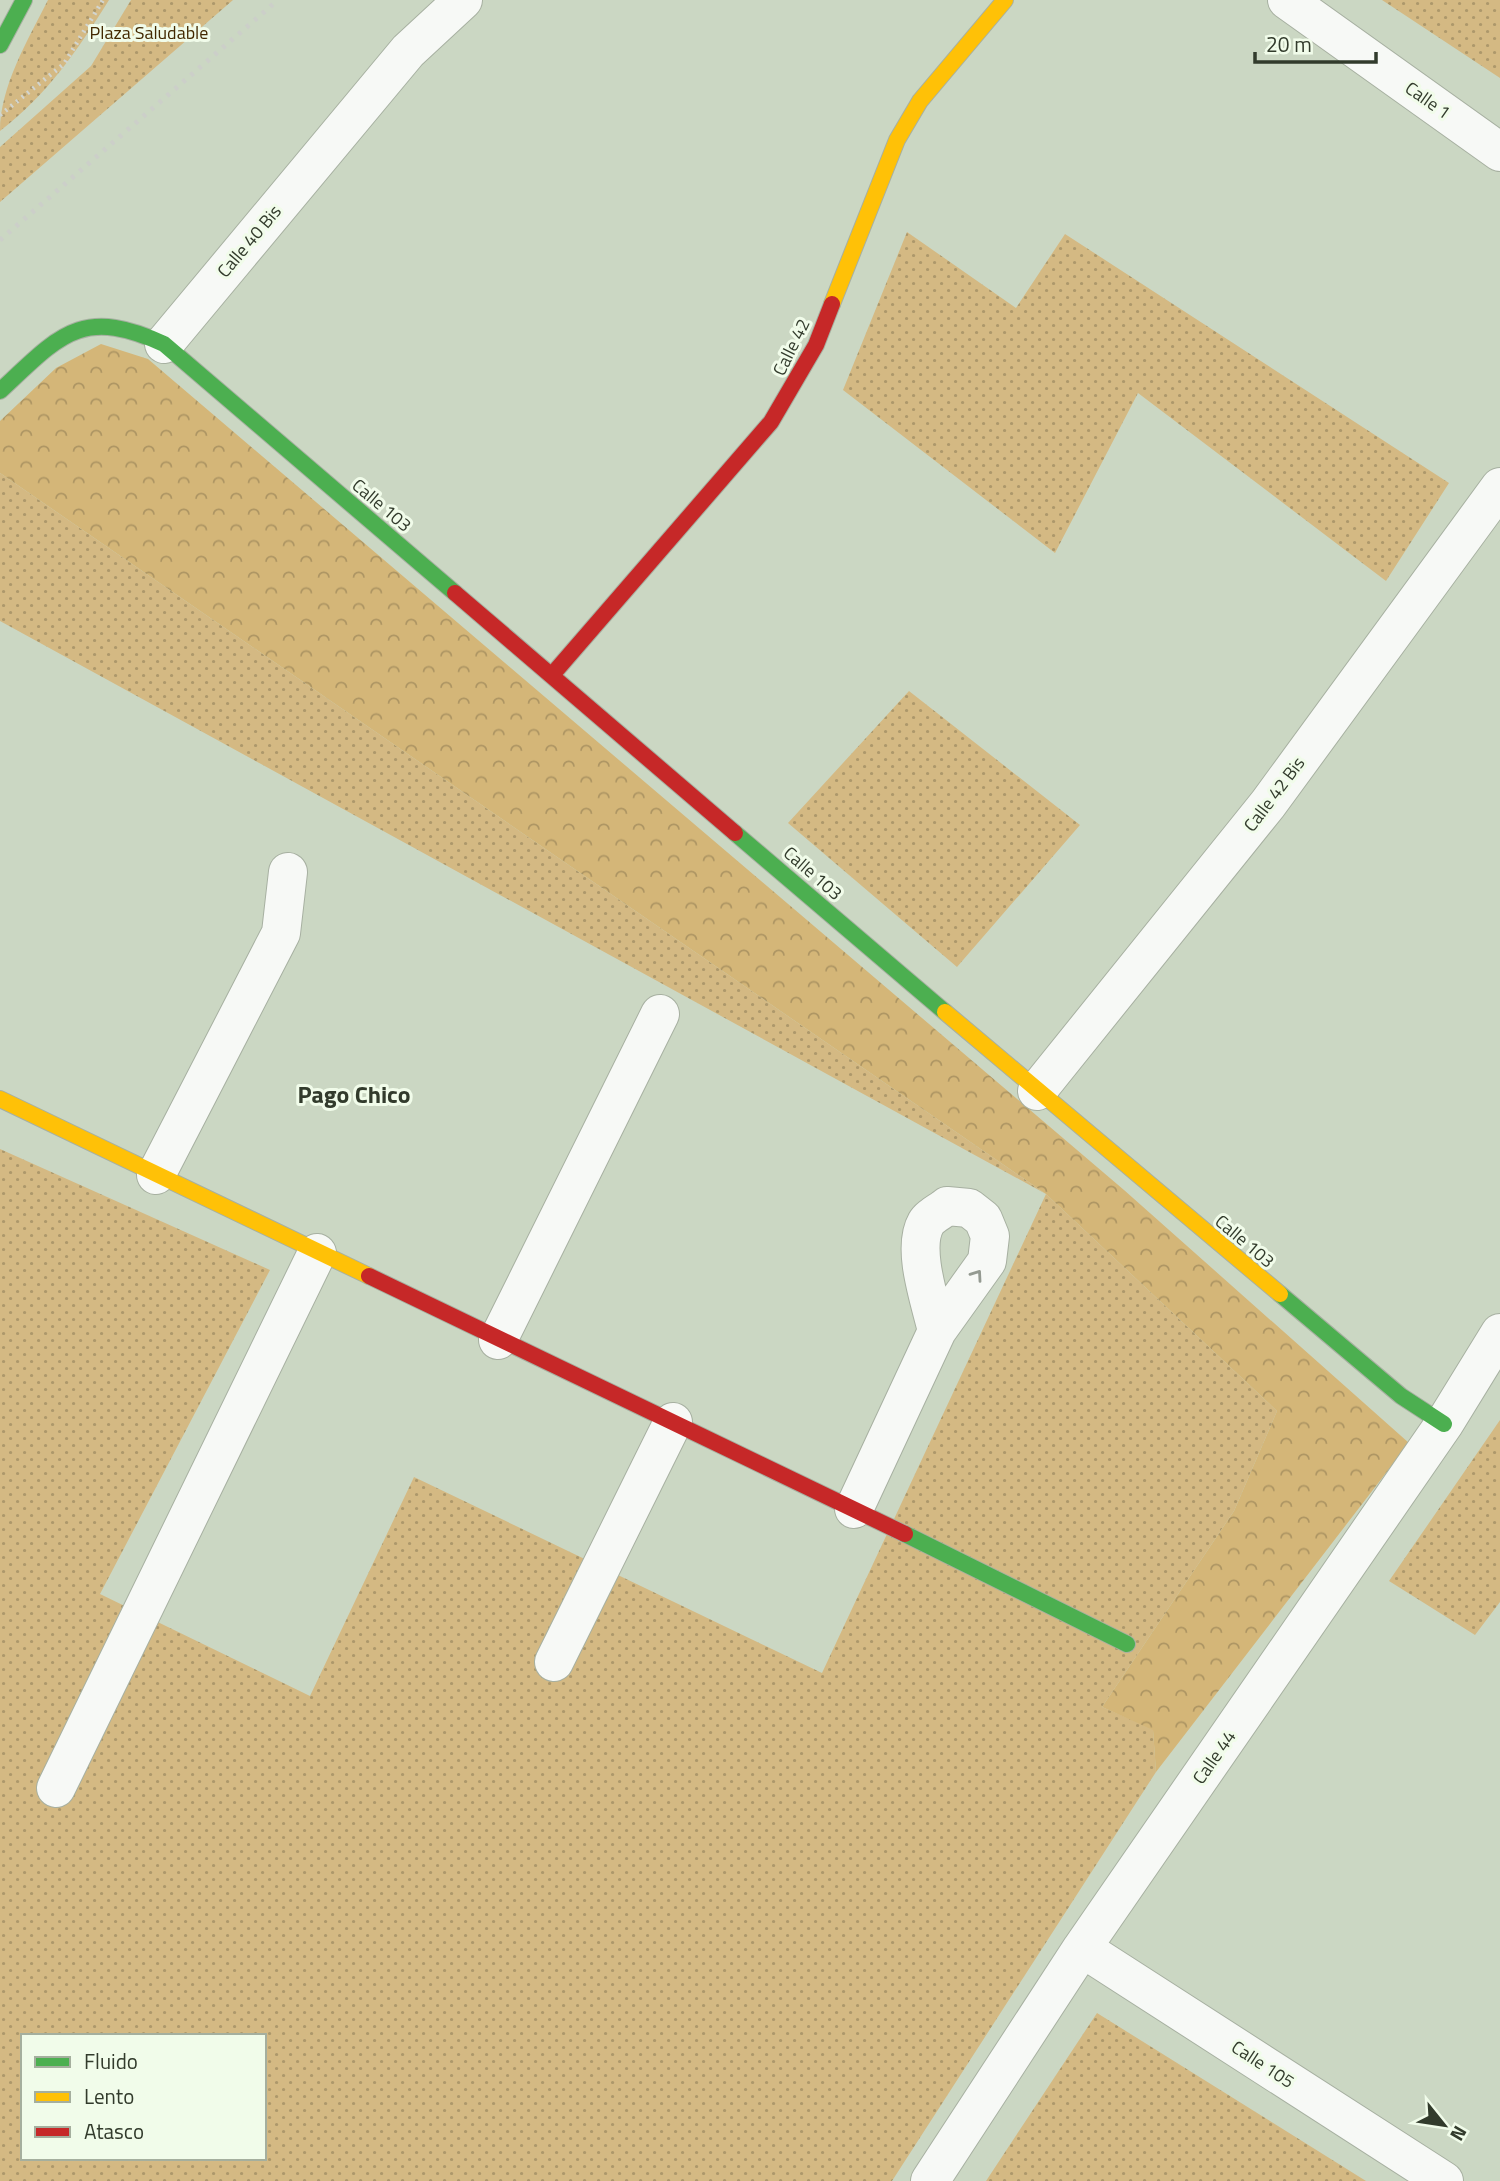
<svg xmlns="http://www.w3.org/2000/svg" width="1500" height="2181" font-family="'Titillium Web',sans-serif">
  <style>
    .grass { fill: url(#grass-dots); fill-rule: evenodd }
    .forest { fill: url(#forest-crowns) }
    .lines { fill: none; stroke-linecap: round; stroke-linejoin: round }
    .street-casing { stroke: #a7b0a1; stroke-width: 40 }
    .fast-casing { stroke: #a7b0a1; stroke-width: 18 }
    .slow-casing { stroke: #a7b0a1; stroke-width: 18 }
    .jam-casing { stroke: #a7b0a1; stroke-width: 18 }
    .path { stroke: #d2d5d0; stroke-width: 4.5; stroke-dasharray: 2 5; stroke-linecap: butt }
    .street { stroke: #f7f9f6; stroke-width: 38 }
    .fast { stroke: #4caf50; stroke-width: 16 }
    .slow { stroke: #ffc107; stroke-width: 16 }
    .jam { stroke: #c62828; stroke-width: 16 }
    .rail { stroke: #cccfc9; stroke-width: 5; stroke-dasharray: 3.5 7; stroke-linecap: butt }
    .oneway { stroke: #949a91 }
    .labels { text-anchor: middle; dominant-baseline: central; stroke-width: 6; stroke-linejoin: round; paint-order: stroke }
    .park-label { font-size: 18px; fill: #422800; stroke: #f1fcea }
    .street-label { font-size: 18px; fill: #323b2c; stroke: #f1fcea }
    .district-label { font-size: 24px; font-weight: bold; fill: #323b2c; stroke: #f1fcea }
  </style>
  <defs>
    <pattern id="grass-dots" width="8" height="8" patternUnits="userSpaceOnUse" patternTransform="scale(1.75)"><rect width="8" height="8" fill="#d4b983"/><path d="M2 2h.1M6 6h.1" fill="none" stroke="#ad986b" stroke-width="1.8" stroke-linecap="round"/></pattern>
    <pattern id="forest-crowns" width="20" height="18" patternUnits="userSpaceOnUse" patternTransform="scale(1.75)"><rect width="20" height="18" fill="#d4b678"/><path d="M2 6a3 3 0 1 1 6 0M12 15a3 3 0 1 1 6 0" fill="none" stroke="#ad9563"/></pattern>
  </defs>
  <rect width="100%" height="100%" fill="#cbd7c3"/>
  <path class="grass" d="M48 0H109C77 51 48 94 0 131 0 86 28 40 48 0Z
    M131 0H233L0 202V147L91 66Z
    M1382 0H1500V78Z
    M907 232 1016 308 1065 234 1449 483 1386 581 1138 393 1055 553 843 390Z
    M0 473 1046 1194 1277 1411 1234 1511 1102 1707 1153 1729 1156 1772 892 2181H0V1149L270 1270 100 1594 310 1696 414 1477 822 1673 1046 1194 0 621ZM23 2036H264V2158H23Z
    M909 691 1080 825 957 967 788 823Z
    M1500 1420V1602L1475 1635 1389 1581Z
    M1097 2013 1366 2181H986Z"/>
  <path class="forest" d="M101 344 148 359 1124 1190 1409 1443 1156 1772 1153 1730 1102 1707 1234 1511 1277 1411 1046 1194 0 473V421L56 368Z"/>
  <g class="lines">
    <defs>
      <path id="street" d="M1287 0 1500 152
        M164 344 408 51 463 0
        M1037 1091 1268 804 1500 487
        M156 1175 281 933 288 872
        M498 1340 660 1014
        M854 1509 937 1331 987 1261 990 1236 983 1219 969 1208 947 1206C941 1211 929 1217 926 1223 911 1249 931 1304 937 1331
        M554 1662 673 1422
        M56 1788 317 1253
        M1082 1948 1444 2181
        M930 2181 1082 1948 1444 1424 1500 1333"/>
      <path id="fast" d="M0 45 24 0
        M0 391C60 335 81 306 164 344L455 593
        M735 833 945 1012
        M1280 1294 1401 1396 1444 1424
        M905 1534 1127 1644"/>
      <path id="slow" d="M832 304 897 140 920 101 1005 0
        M945 1012 1280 1294
        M0 1099 369 1276"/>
      <path id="jam" d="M455 593 735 833
        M552 675 771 422 816 345 832 304
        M369 1276 905 1534"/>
    </defs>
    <use href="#street" class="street-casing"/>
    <use href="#fast" class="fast-casing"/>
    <use href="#slow" class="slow-casing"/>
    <use href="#jam" class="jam-casing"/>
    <path class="path" d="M0 115 64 64 103 0"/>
    <use href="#street" class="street"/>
    <use href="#fast" class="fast"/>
    <use href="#slow" class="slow"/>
    <use href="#jam" class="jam"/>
    <path class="rail" d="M0 240 278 0"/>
  </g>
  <defs><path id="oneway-chevron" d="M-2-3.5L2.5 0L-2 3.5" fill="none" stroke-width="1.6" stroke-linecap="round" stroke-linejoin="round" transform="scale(1.75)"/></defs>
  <use class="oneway" href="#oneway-chevron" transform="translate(977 1275) rotate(-55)"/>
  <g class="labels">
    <g class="park-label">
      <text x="149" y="32">Plaza Saludable</text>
    </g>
    <g class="street-label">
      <text transform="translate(1428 100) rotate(35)">Calle 1</text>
      <text transform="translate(249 241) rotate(-50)">Calle 40 Bis</text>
      <text transform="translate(791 347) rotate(-64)">Calle 42</text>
      <text transform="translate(382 505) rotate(40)">Calle 103</text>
      <text transform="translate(1274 794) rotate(-53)">Calle 42 Bis</text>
      <text transform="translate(813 873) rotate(41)">Calle 103</text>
      <text transform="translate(1245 1241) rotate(40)">Calle 103</text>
      <text transform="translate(1214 1757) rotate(-55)">Calle 44</text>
      <text transform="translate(1263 2064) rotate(33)">Calle 105</text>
    </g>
    <g class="district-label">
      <text x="354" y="1094">Pago Chico</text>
    </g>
  </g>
  <rect x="21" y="2034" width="245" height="126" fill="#f1fcea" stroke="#a5af9e" stroke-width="2"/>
  <rect x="35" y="2057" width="35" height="10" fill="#4caf50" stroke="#a5af9e" stroke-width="2"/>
  <text x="84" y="2069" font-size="21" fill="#323b2c">Fluido</text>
  <rect x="35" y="2092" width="35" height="10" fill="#ffc107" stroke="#a5af9e" stroke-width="2"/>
  <text x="84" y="2104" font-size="21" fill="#323b2c">Lento</text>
  <rect x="35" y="2127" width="35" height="10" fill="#c62828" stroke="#a5af9e" stroke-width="2"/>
  <text x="84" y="2139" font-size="21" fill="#323b2c">Atasco</text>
  <g transform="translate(1444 2125) rotate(120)" stroke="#f1fcea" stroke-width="5" paint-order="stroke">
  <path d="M0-5L12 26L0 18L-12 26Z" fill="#323b2c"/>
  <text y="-10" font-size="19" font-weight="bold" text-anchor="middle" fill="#323b2c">N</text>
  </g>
  <path d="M1255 52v10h121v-10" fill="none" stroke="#323b2c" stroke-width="3.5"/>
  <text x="1266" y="52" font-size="21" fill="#323b2c" stroke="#f1fcea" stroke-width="5" paint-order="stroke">20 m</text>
</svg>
